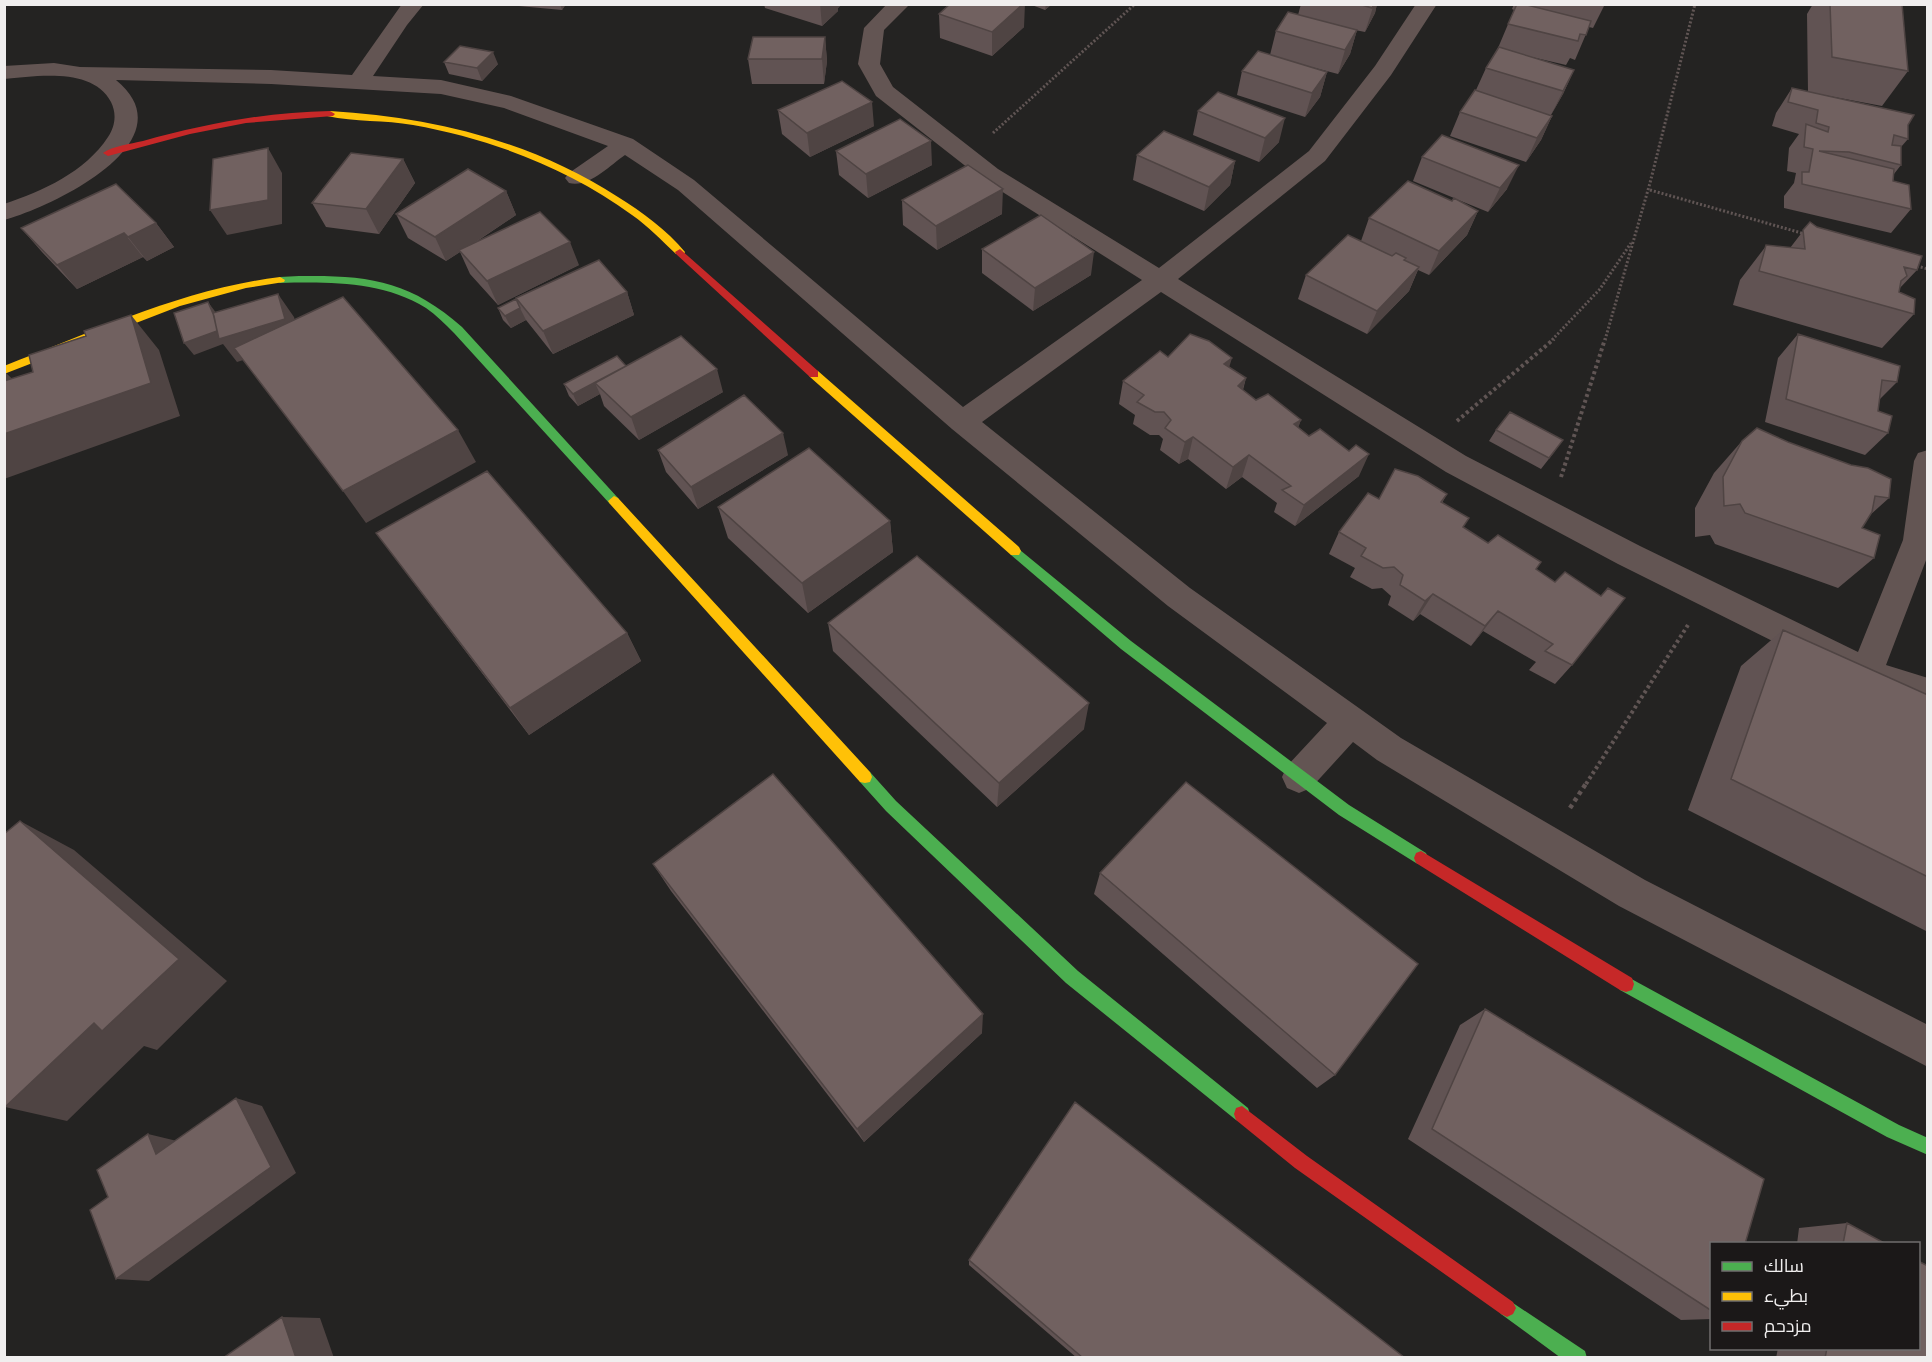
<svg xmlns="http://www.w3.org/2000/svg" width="1932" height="1362" font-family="'DM Sans',Cairo,sans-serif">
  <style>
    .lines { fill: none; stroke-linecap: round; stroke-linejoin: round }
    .path-far2 { stroke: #605554; stroke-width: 3; stroke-dasharray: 2 2; stroke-linecap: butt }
    .path-far1 { stroke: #605554; stroke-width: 4; stroke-dasharray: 3 3; stroke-linecap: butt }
    .path { stroke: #605554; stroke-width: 4.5; stroke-dasharray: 4 4; stroke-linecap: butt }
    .street { fill: #635553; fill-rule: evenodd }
    .fast { fill: #4caf50; fill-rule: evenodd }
    .slow { fill: #ffc107; fill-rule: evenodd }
    .jam { fill: #c62828; fill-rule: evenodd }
    .wall { fill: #615353 }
    .shaded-wall { fill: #4f4443 }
    .building { fill: #716160; stroke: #4f4443; stroke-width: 1.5 }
  </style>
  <rect width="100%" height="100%" fill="#242322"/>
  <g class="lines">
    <path class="path-far2" d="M993 133 1135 4
      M1650 190 1805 234
      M1913 265 1928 269
      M1552 340 1600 289 1631 243
      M1605 340 1650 183 1695 4"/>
    <path class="path-far1" d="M1457 421 1554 339
      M1561 477 1605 339
      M1586 784 1688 625"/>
    <path class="path" d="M1570 808 1587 782"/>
    <path class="street" d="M402 4H424L407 25 373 76 441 80 511 96 633 139 694 180 963 407 1142 280 982 179 876 96 858 64 864 28 887 4H910L884 30 880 64 893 87 998 169 1159 268 1309 151 1375 66 1416 4H1437L1391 75 1325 161 1178 279 1466 456 1640 546 1858 652 1903 540 1914 461 1918 453 1928 450V555L1886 665 1928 678V707L1855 682 1618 564 1446 472 1161 292 982 422 1190 588 1401 738 1645 880 1928 1025V1067L1619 906 1377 760 1353 742 1311 788 1299 793 1287 788 1282 777 1287 766 1327 723 1168 606 952 429 678 190 625 155C609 166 589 188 569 183L565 178 569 173 608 146 504 108 441 94 271 84 116 80C191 141 52 207 4 220V204C43 191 85 172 108 137 115 127 117 114 111 102 93 67 37 76 4 79V66L54 63 80 67 271 70 352 75Z"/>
    <path class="fast" d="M299 276C368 275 409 280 462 327L618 498 620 501 618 504H610L454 333C445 324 436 315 426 308 382 281 330 282 280 283L275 280 280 277Z
      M1015 546 1131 641 1349 805 1426 853 1428 858 1426 863 1421 865 1416 863 1339 815 1121 649 1011 555 1009 551Z
      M865 771 870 772 896 801 1078 971 1248 1108 1250 1114 1248 1120 1242 1122 1236 1120 1066 983 886 811 860 782 858 777 860 772Z
      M1626 976 1899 1125 1928 1138V1155L1887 1137 1620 990 1618 984 1620 978Z
      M1507 1299 1585 1351 1587 1358H1561L1501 1314 1498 1308 1501 1302Z"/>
    <path class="slow" d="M330 111C432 117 531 141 618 197 642 212 667 230 685 252L684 254H676C662 241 648 226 632 215 568 168 491 139 413 125 385 120 355 122 327 116L325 114Z
      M280 277 285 280 284 282 246 288 180 306 4 374V366C95 331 183 289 280 277Z
      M814 370 818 371 1019 547 1021 551 1019 555H1011L810 377 808 374Z
      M614 496 618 498 870 772 872 777 870 782 865 783 860 782 610 504 608 501Z"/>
    <path class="jam" d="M330 111 335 114 333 116 246 123 190 134 108 156 103 153C113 146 130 144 143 141 205 124 266 112 330 111Z
      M680 249 818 371V377H810L676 254 675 252Z
      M1421 851 1632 978 1634 984 1632 990 1626 992 1620 990 1416 863 1414 858 1416 853Z
      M1242 1106 1307 1156 1513 1302 1516 1308 1513 1314 1507 1317 1501 1314 1295 1168 1236 1120 1234 1114 1236 1108Z"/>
  </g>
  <path class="wall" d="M497 4H566L562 10Z
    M764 4H842L838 8V11L822 26 765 8Z
    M1029 4H1052L1045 10Z
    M1301 4H1377L1375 13 1365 32 1355 30H1357L1350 54 1338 74 1292 62 1327 72 1320 97 1305 117 1237 95 1242 71 1270 55 1276 31 1298 15Z
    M1514 4H1605L1593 28 1589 27 1575 60 1570 58 1566 65 1519 54 1574 70 1563 94 1551 115 1552 116 1541 140 1526 162 1450 136 1460 112 1476 90 1486 68 1498 48 1514 10 1512 9Z
    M1813 4H1902L1908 71 1882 106 1813 93 1908 125V139L1901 147V165L1894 174 1893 181 1911 209 1891 233 1784 208V196L1794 183 1796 173 1787 171 1789 148 1799 134 1772 126 1776 113 1792 88 1808 92 1807 14Z
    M939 14 1024 27 992 56 940 38Z
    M825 37 827 61 824 84H752L748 59Z
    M444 62 498 64 482 81 449 74Z
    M778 110 874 126 810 157 782 134Z
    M1198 111 1279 142 1259 162 1193 135Z
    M836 151 932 165 868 198 839 175Z
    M1137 155 1235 161 1230 185 1204 211 1133 180Z
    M1422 157 1507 189 1488 212 1456 199 1478 211 1467 235 1429 275 1418 270 1409 291 1367 334 1298 299 1306 275 1361 241 1369 218 1452 201 1454 198 1413 181Z
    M403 159 415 183 379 234 326 227 312 203Z
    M506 191 516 215 473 244 579 265 498 305 470 274 460 252 446 261 408 238 396 214Z
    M902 200 1002 214 937 250 903 225Z
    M1810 222 1817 227 1917 270 1899 289V292L1914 314 1882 348 1733 305 1740 280 1766 246 1790 248Z
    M156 223 174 247 147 261 143 257 77 289 42 252 21 228Z
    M982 249 1091 275 1033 311 982 273Z
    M627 292 634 315 553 354 526 320 511 328 503 320 498 308 516 299Z
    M1798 334 1897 382 1879 400 1878 411 1888 433 1865 455 1765 422 1778 358Z
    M1168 357 1229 367 1246 378 1243 390 1256 400 1301 420 1298 427 1359 476 1295 526 1274 512 1277 503 1242 477 1226 489 1188 459 1179 464 1160 450 1163 439 1159 435H1150L1133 424 1135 415 1119 404 1123 381Z
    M626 366 723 392 639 440 604 406 600 394 578 406 569 396 564 384Z
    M1496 430 1555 451 1541 469 1489 441Z
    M1742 441 1889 498 1869 516 1862 528 1874 558 1838 588 1715 544 1710 535 1695 537V508L1714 473Z
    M658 450 788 455 698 509 666 472Z
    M1447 494 1442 503 1463 528 1488 543 1536 569 1572 665 1555 684 1529 670 1536 662 1483 631 1471 646 1420 614 1413 621 1388 605 1391 596 1382 588 1372 589 1350 577 1355 568 1329 554 1339 532 1379 499Z
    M718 507 890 521 893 552 808 613 728 538Z
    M376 533 627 633 641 661 529 735Z
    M828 623 1084 729 997 807 833 651Z
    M1783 630 1928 695V932L1688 810 1741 666Z
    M653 864 982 1033 864 1142 671 891Z
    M1100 873 1335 1075 1317 1088 1094 894Z
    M1485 1009 1712 1244V1319L1681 1320 1408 1139 1460 1025Z
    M1847 1223 1886 1244H1797L1799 1228Z
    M969 1260 1405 1358H1077L969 1265Z
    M1778 1348H1918L1928 1358H1776Z"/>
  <path class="shaded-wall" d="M560 4H566L562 10Z
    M820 4H842L838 8V11L822 26Z
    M1023 4H1025L1024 27 992 56V32Z
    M1046 4H1052L1045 10Z
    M1374 4H1377L1375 13 1365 32Z
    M1357 30 1350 54 1338 74 1345 50Z
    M825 37 827 61 824 84 822 59Z
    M493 52 498 64 482 81 477 68Z
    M1574 70 1563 94 1551 115 1563 91Z
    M1327 72 1320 97 1305 117 1312 93Z
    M872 102 874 126 810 157 807 133Z
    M1552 116 1541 140 1526 162 1537 138Z
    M1285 118 1279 142 1259 162 1265 138Z
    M931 141 932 165 868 198 866 174Z
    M268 148 282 173V224L227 235 210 210Z
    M403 159 415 183 379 234 366 209Z
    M1235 161 1230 185 1204 211 1209 187Z
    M1519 165 1507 189 1488 212 1500 188Z
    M1003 189 1002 214 937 250 936 226Z
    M506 191 516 215 460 252 459 250 460 252 446 261 435 237Z
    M1478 211 1467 235 1429 275 1439 251Z
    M156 223 174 247 147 261 128 237Z
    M124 233 143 257 77 289 57 265Z
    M570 242 579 265 498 305 487 281Z
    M1094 252 1091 275 1033 311 1035 288Z
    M1419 267 1409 291 1367 334 1377 311Z
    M627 292 634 315 553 354 543 331Z
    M278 294 294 317 301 342 237 362 223 344 194 355 184 343 208 302 217 314Z
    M520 308 526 320 511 328 505 316Z
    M131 315 159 350 180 416 4 479V434Z
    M1232 358 1225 381 1224 364Z
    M717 369 723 392 639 440 631 417Z
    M4 371 32 398 4 384Z
    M1246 378 1239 401 1238 386Z
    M595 383 600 394 578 406 573 394Z
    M1301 420 1293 442 1294 424Z
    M458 430 476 462 366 523 343 491Z
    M783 433 788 455 698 509 691 487Z
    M1193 437 1188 459 1179 464 1185 442Z
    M1369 454 1359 476 1295 526 1304 505Z
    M1249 455 1242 477 1226 489 1233 467Z
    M890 521 893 552 808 613 802 583Z
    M1433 594 1420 614 1413 621 1425 601Z
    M1498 611 1483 631 1471 646 1485 626Z
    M627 633 641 661 529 735 510 708Z
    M1089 703 1084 729 997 807 999 783Z
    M20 821 74 850 227 981 157 1050 144 1046 67 1121 5 1107Z
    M983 1014 982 1033 864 1142 857 1129Z
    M236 1098 262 1106 296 1173 149 1281 116 1279Z
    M148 1134 177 1141 156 1154Z
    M282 1317 320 1318 334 1358H296Z"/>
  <path class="building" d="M950 4H1023L992 32 939 14Z
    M1359 4H1374L1372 8Z
    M1517 4H1523L1591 21 1586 35 1580 34 1578 41 1508 24Z
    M1830 4H1902L1908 71 1832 57Z
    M1288 12 1357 30 1345 50 1276 31Z
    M753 37H825L822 59H748Z
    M460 46 493 52 477 68 444 62Z
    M1499 47 1574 70 1563 91 1486 68Z
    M1258 51 1327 72 1312 93 1242 71Z
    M842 81 872 102 807 133 778 110Z
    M1792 88 1914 115 1908 125V139L1894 135 1892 145 1901 146V165L1849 152 1819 151 1894 169 1893 181 1909 185 1911 209 1802 184V172H1809L1813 149 1804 147 1806 124 1828 132 1829 127 1816 123 1818 110 1788 102Z
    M1475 90 1552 116 1537 138 1460 112Z
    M1218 92 1285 118 1265 138 1198 111Z
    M900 119 931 141 866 174 836 151Z
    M1164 131 1235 161 1209 187 1137 155Z
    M1442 135 1519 165 1500 188 1422 157Z
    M268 148V200L210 210 213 159Z
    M351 153 403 159 366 209 312 203Z
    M968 165 1003 189 936 226 902 200Z
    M468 169 506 191 435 237 396 214Z
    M1408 181 1452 201 1454 198 1478 211 1439 251 1369 218Z
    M116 184 156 223 128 237 124 233 57 265 21 228Z
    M540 212 570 242 487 281 459 250Z
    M1041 215 1094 252 1035 288 982 249Z
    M1810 222 1817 227 1922 256 1917 270 1904 267 1907 276 1901 281 1899 292 1915 299 1914 314 1759 271 1766 245 1805 249 1803 230Z
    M1348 235 1392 256 1396 253 1406 258 1404 260 1419 267 1377 311 1306 275Z
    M599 260 627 292 543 331 516 298Z
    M278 294 285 319 219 339 213 313Z
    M343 297 458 430 343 491 234 348Z
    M516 299 520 308 505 316 498 308Z
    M208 302 214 316 217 331 184 343 174 313Z
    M131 315 151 383 4 434V381L33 372 29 355 86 336 84 331Z
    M1190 334 1209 341 1232 358 1224 364 1246 378 1238 386 1256 400 1268 394 1301 420 1294 424 1309 436 1320 429 1349 451 1356 445 1369 454 1304 505 1282 490 1291 486 1249 455 1233 467 1193 437 1185 442 1165 428 1171 420 1164 412H1155L1137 402 1144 395 1123 381 1160 351 1168 357Z
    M1798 334 1900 366 1897 382 1882 380 1878 411 1892 416 1888 433 1786 399Z
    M681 336 717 369 631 417 595 383Z
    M617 356 626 366 573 394 564 384Z
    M744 395 783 433 691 487 658 450Z
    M1510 412 1563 440 1549 458 1496 430Z
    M1757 428 1788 442 1851 465 1868 468 1891 479 1889 498 1875 496 1872 512 1862 528 1880 535 1874 558 1745 513 1740 504 1724 506 1723 477 1742 441Z
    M809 448 890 521 802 583 718 507Z
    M1395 469 1418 476 1447 494 1441 502 1469 518 1463 527 1488 543 1498 535 1541 562 1536 569 1555 582 1565 572 1601 596 1608 588 1625 598 1572 665 1545 651 1553 644 1498 611 1485 626 1433 594 1425 601 1400 585 1403 575 1394 567 1383 568 1361 556 1366 548 1339 532 1368 493 1379 499Z
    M487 471 627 633 510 708 376 533Z
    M917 556 1089 703 999 783 828 623Z
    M1783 630 1928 695V877L1731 779Z
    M773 774 983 1014 857 1129 653 864Z
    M1186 782 1418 964 1335 1075 1100 873Z
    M20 821 179 959 102 1031 94 1023 5 1107 4 834Z
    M1485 1009 1764 1179 1745 1244H1712V1311L1432 1129Z
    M236 1098 271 1167 116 1279 90 1210 108 1197 97 1170 148 1134 156 1154Z
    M1075 1102 1405 1358H1083L969 1260Z
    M1847 1223 1886 1244H1843Z
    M1918 1261 1928 1266V1358H1825L1827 1348H1918Z
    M282 1317 296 1358H223Z"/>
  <rect width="1932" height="1362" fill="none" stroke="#f0eeee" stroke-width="12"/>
  <rect x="1710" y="1242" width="210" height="108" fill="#1b1818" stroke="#706e6e" stroke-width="1.5"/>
  <rect x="1722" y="1262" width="30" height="9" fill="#4caf50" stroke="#706e6e" stroke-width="1.5"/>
  <text x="1764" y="1272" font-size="18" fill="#f0eeee">سالك</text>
  <rect x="1722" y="1292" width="30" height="9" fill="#ffc107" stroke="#706e6e" stroke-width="1.5"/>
  <text x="1764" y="1302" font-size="18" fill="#f0eeee">بطيء</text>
  <rect x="1722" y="1322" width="30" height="9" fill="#c62828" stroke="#706e6e" stroke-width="1.5"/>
  <text x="1764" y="1332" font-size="18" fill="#f0eeee">مزدحم</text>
</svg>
